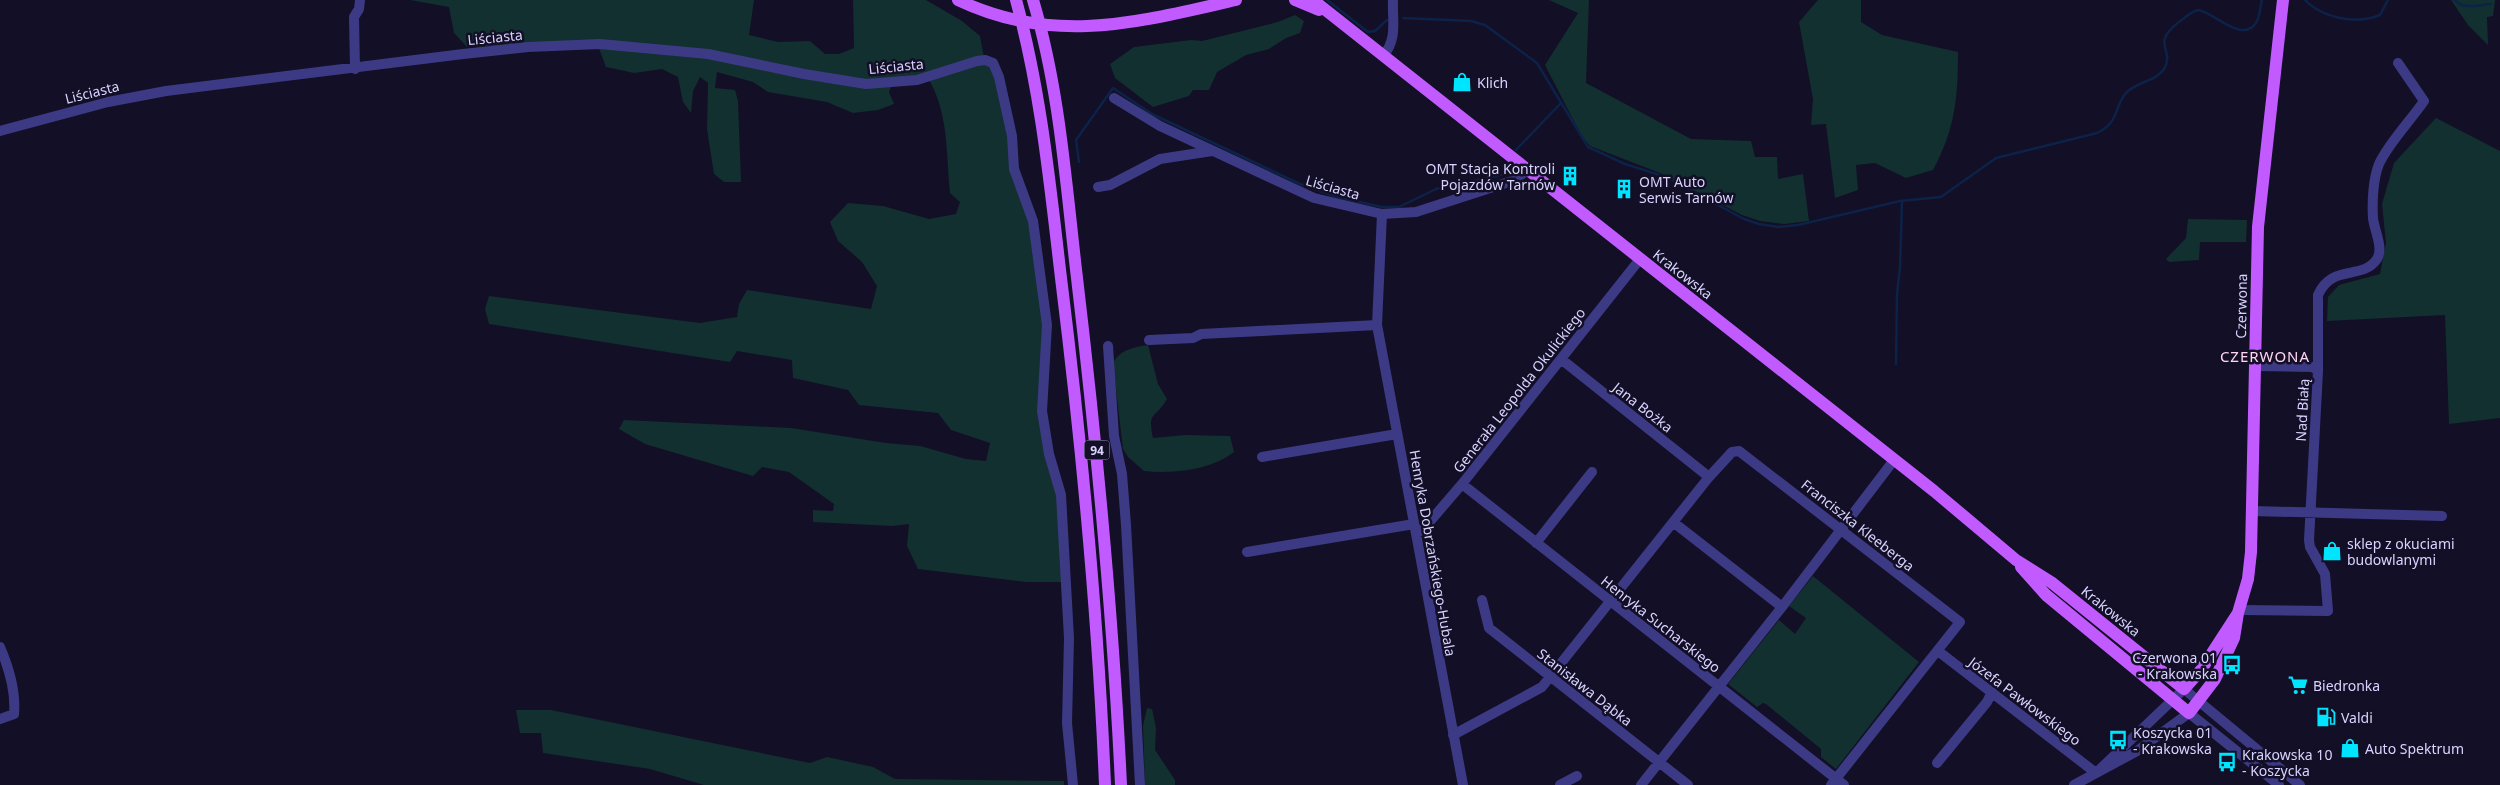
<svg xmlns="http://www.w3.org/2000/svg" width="2500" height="785" font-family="'Noto Sans',sans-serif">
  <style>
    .green { fill: #12302f }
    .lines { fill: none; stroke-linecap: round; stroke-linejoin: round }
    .stream { stroke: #0c2248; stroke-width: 2.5 }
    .minor { stroke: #3d3a85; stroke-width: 10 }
    .major { stroke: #c25bff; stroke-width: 12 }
    .labels { text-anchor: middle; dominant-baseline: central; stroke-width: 5; stroke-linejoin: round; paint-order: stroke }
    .shield { fill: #130f26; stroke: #9e99be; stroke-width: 1 }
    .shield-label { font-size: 12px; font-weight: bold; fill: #d9d4ff }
    .street-label { font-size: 14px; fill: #d9d4ff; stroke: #130f26 }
    .poi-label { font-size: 14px; fill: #d9d4ff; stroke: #130f26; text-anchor: start }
    .neighbourhood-label { font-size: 15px; letter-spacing: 1px; fill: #ffd6f0; stroke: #130f26 }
  </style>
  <rect width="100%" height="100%" fill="#130f26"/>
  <path class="green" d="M410 0H754L749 35 778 42 810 41 825 54H839L854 48 853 0H926L962 21 980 36 984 58 993 59 1013 166 1031 221 1043 298 1042 398 1055 470 1066 582H1026L918 569 907 546 909 524 892 526 813 522V510L833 511 834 504 789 472 762 467 753 476 645 444 619 429 624 420 791 428 886 443 920 446 966 459 986 461 990 443 951 430 938 413 859 405 848 390 793 378 792 360 737 351 730 362 489 324 485 309 489 296 700 323 737 317 739 304 747 290 871 309 877 286 862 262 838 241 830 222 848 203 883 206 929 219 956 214 960 202 950 193C946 154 949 113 928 78L892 83 889 92 894 104 878 110 853 113 827 102 768 92 753 82 717 72 715 88 735 90 738 101 741 182H724L714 174 707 129 708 83 700 77 693 91 691 113 683 102 678 77 662 69 634 73 606 67 597 43 467 47 454 33 449 7Z
    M1549 0H1589L1586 83 1691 139 1751 141 1755 157H1777L1778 179 1803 174 1809 221 1784 224 1760 221 1742 215 1660 173 1590 146 1581 135 1545 65 1578 13Z
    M1818 0H1861V22L1882 35 1958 52C1958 98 1955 129 1933 170L1906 178 1875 163 1856 165 1858 190 1835 198 1826 124 1811 125 1813 99 1799 22Z
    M2451 0H2495L2493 16 2487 17 2488 45 2468 25Z
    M1295 15 1304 21 1300 33 1286 38 1269 49 1246 55 1217 72 1209 90H1193L1189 96 1153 107 1115 78 1110 64 1134 47 1191 40 1202 41 1278 22Z
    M2436 118 2500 151V418L2449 424 2445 315 2327 321 2328 297 2339 285 2380 274 2386 243 2382 204 2394 163Z
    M2188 219 2247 220 2246 242H2200L2199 260 2169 262 2166 259 2186 238Z
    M1148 345 1158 384 1167 399C1156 419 1147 410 1153 438L1185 435 1230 436 1234 452C1211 470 1173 474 1144 471L1128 457 1123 449 1113 364C1118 350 1135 347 1148 345Z
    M1813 576 1919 662 1836 769 1821 757V749L1766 704 1763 703 1757 707 1728 684 1779 620 1795 634 1806 618 1789 606Z
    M1147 708 1152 709 1156 728 1155 750 1175 780V785H1145L1143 726Z
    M516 710H551L810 763 827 757 873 767 895 779 1064 781V785H704L650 769 543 753 541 733H520Z"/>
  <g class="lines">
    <path class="stream" d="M1327 0 1368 32 1375 31 1387 20
      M2305 0C2322 18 2356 25 2380 15L2388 0
      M2455 0C2462 10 2480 5 2491 4
      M1403 18 1471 21 1485 25 1537 63 1588 147 1625 164 1666 177 1744 219 1759 224 1778 227 1798 225 1900 201 1941 197 1996 158 2097 133C2119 122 2113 111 2125 94 2134 82 2156 82 2164 69 2176 49 2149 45 2179 22 2185 18 2190 12 2198 10 2214 12 2242 44 2256 23 2260 17 2260 7 2262 0
      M1516 150 1561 103
      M1079 162 1076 140 1113 88 1152 114 1300 184 1337 197 1382 207H1399L1436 189 1505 174 1507 169
      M1896 364 1897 294 1900 267 1902 201"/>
    <path class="minor" d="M1383 56C1398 39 1392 20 1393 0
      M355 69 354 17 359 9 360 0
      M1114 98 1160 126 1314 198 1382 214 1416 212 1515 180 1527 170
      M0 131 108 102 166 91 463 54 528 47 600 44 708 54 804 74 866 84 917 80 977 61 985 60 993 63 999 77 1012 136 1014 169 1033 221 1047 325 1042 411 1049 454 1061 495 1069 638 1067 723 1073 785
      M1098 187 1110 185 1160 159 1212 151
      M1382 214 1377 325 1463 785
      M1149 340 1193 338 1201 334 1377 325
      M1108 346 1114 436 1122 474 1126 525 1140 785
      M1561 359 1709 477
      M2318 371V295C2332 263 2362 281 2377 259 2384 248 2374 230 2373 218 2372 202 2373 179 2379 164 2388 144 2411 120 2424 101L2398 63
      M1262 457 1397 434
      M1462 484 1844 785
      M2253 511 2442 516
      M1673 522 1782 607
      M1416 534 1426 526 1462 484 1640 259
      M1536 543 1592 472
      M1247 552 1414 524
      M1482 600 1489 628 1688 785
      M2240 610 2328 611 2325 574 2310 547 2309 540 2318 371 2313 367 2255 366
      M0 647C9 668 16 691 14 714L0 719
      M1938 651 2096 773
      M1453 735 1542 687 1709 477 1732 452 1739 451 1960 622 1831 785
      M1937 763 1987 702 1992 692
      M2096 773 2184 689 2300 785
      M1560 785 1577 776
      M1641 785 1782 607 1894 460
      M2074 785 2137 751 2189 713 2279 785"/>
    <path class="major" d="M958 0C1055 46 1138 22 1236 0
      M1016 0C1041 91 1050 185 1061 278 1082 447 1098 615 1105 785
      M1033 0C1060 90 1066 186 1077 278 1097 447 1113 615 1121 785
      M1295 0 1319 10
      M1313 0 1934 491 2016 560 2051 582 2184 689 2201 670 2238 613
      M2021 567 2046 595 2189 713 2215 679 2234 638 2238 613 2248 579 2251 552 2258 227 2283 0"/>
  </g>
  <defs>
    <symbol id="shop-bare" viewBox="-9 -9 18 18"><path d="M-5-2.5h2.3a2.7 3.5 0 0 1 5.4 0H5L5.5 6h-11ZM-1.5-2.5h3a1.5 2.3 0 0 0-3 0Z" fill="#00e5ff" stroke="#130f26" stroke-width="2.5" paint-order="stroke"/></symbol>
    <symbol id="building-bare" viewBox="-9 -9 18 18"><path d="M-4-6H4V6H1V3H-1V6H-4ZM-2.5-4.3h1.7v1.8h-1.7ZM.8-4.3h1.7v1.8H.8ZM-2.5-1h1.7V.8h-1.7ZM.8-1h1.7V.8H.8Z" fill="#00e5ff" stroke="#130f26" stroke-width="2.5" paint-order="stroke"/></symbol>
    <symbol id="bus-bare" viewBox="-9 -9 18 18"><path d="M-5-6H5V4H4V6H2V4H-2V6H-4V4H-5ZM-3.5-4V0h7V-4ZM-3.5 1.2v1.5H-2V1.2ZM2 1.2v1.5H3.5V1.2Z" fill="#00e5ff" stroke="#130f26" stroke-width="2.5" paint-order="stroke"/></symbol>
    <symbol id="supermarket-bare" viewBox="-9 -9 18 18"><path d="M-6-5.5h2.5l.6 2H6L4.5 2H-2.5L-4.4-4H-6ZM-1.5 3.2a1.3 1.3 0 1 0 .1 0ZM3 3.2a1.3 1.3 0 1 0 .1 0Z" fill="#00e5ff" stroke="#130f26" stroke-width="2.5" paint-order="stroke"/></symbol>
    <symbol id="fuel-bare" viewBox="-9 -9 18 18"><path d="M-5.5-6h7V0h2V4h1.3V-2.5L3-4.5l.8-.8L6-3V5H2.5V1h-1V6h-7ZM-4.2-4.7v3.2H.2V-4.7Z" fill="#00e5ff" stroke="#130f26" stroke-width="2.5" paint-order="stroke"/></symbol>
  </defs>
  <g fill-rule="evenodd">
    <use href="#shop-bare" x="1448" y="68" width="28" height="28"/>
    <use href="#building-bare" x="1556" y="162" width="28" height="28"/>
    <use href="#building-bare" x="1610" y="175" width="28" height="28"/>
    <use href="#shop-bare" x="2318" y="537" width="28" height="28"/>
    <use href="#bus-bare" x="2218" y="651" width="28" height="28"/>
    <use href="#supermarket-bare" x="2284" y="671" width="28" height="28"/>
    <use href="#fuel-bare" x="2312" y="703" width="28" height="28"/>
    <use href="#bus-bare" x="2104" y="726" width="28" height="28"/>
    <use href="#shop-bare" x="2336" y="734" width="28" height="28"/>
    <use href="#bus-bare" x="2213" y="748" width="28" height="28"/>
  </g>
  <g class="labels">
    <rect class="shield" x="1084.5" y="440.5" width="25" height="19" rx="4"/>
    <g class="shield-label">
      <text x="1097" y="450">94</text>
    </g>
    <g class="street-label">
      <text transform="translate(495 37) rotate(-6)">Liściasta</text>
      <text transform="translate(896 66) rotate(-6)">Liściasta</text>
      <text transform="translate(92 92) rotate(-14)">Liściasta</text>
      <text transform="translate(1333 187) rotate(16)">Liściasta</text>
      <text transform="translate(1683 274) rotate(38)">Krakowska</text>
      <text transform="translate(2241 306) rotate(-89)">Czerwona</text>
      <text transform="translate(1519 390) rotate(-52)">Generała Leopolda Okulickiego</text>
      <text transform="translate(1643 407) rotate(38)">Jana Bożka</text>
      <text transform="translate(2302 410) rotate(-87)">Nad Białą</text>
      <text transform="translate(1858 525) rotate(38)">Franciszka Kleeberga</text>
      <text transform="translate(1433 553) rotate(80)">Henryka Dobrzańskiego-Hubala</text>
      <text transform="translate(2111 611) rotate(39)">Krakowska</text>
      <text transform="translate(1661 624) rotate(38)">Henryka Sucharskiego</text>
      <text transform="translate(1585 687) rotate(38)">Stanisława Dąbka</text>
      <text transform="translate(2025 701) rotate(37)">Józefa Pawłowskiego</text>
    </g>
    <g class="poi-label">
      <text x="1477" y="82">Klich</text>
      <text x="1555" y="168" text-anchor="end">OMT Stacja Kontroli<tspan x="1555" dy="16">Pojazdów Tarnów</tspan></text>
      <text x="1639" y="181">OMT Auto<tspan x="1639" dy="16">Serwis Tarnów</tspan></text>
      <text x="2347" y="543">sklep z okuciami<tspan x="2347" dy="16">budowlanymi</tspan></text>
      <text x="2217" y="657" text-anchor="end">Czerwona 01<tspan x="2217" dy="16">- Krakowska</tspan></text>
      <text x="2313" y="685">Biedronka</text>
      <text x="2341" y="717">Valdi</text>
      <text x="2133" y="732">Koszycka 01<tspan x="2133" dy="16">- Krakowska</tspan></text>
      <text x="2365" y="748">Auto Spektrum</text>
      <text x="2242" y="754">Krakowska 10<tspan x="2242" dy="16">- Koszycka</tspan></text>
    </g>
    <g class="neighbourhood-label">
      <text x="2265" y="356">CZERWONA</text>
    </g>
  </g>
</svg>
